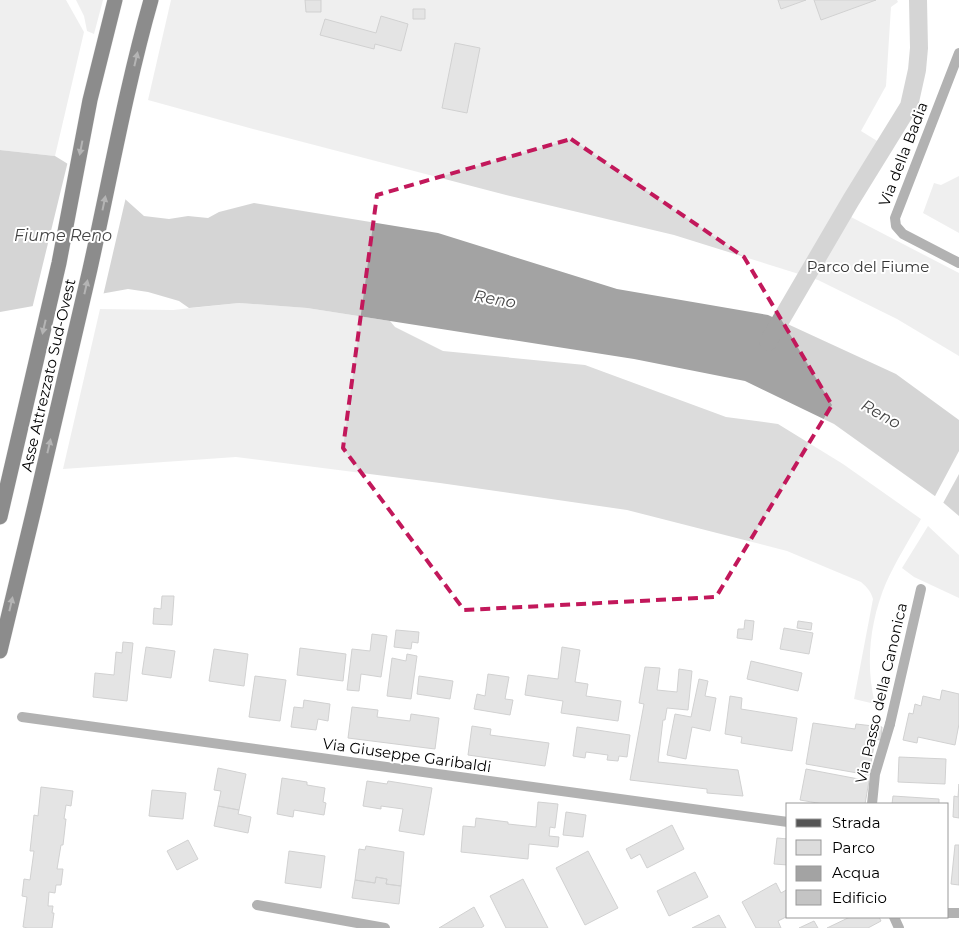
<svg xmlns="http://www.w3.org/2000/svg" width="959" height="928" font-family="Montserrat,sans-serif">
  <style>
    .green { fill: #dcdcdc }
    .water { fill: #a3a3a3 }
    .pier { fill: #fff }
    .lines { fill: none; stroke-linecap: round; stroke-linejoin: round }
    .canal { stroke: #a3a3a3; stroke-width: 18 }
    .building { fill: #c4c4c4; stroke: #999 }
    .highway-casing { stroke: #dbdbdb; stroke-width: 16 }
    .lane { stroke: #555; stroke-width: 10 }
    .street { stroke: #555; stroke-width: 10 }
    .highway { stroke: #000; stroke-width: 15 }
    .oneway { fill: #595959 }
    .marked { fill: none; stroke: #c2185b; stroke-width: 4; stroke-dasharray: 10 6; stroke-linejoin: round }
    .labels { text-anchor: middle; dominant-baseline: central; stroke-width: 4; stroke-linejoin: round; paint-order: stroke }
    .street-label { font-size: 15px; fill: #000; stroke: #fff }
    .park-label { font-size: 15px; fill: #333; stroke: #fff }
    .water-label { font-size: 16px; font-style: italic; fill: #444; stroke: #fff }
  </style>
  <rect width="100%" height="100%" fill="#fff"/>
  <path class="green" d="M0 0H66L84 32 55 156 0 150Z
    M76 0H103L94 34 87 31 84 16Z
    M171 0H778L781 9 806 0H814L821 19 876 0H897L898 2 891 7 886 86 861 131 887 147 851 217 959 273V356L897 319 818 280 674 235 506 195 253 129 148 100Z
    M959 176V233L923 213 934 183 941 185Z
    M239 303 307 308 390 321 395 327 443 351 585 365 726 417 778 424 843 464 921 519C909 540 896 561 886 583 870 621 865 664 875 704L854 699 873 599C871 592 867 587 861 582L787 551 627 510 440 483 236 457 63 469 100 309 173 310Z
    M928 526 959 555V598L914 577 902 568Z"/>
  <path class="water" d="M0 150 55 156 125 199 144 216 169 219 188 216 208 218 219 212 254 203 438 233 617 289 768 315 896 374 959 420V516L939 499 834 424 745 381 634 359 307 308 239 303 189 308 179 301 148 292 128 289 0 312Z"/>
  <path class="pier" d="M68 161 126 197 103 296 32 309Z
    M959 451V474L942 505 934 498Z"/>
  <g class="lines">
    <path class="canal" d="M768 342 851 200 909 106 917 70 919 48 918 0"/>
  </g>
  <path class="building" d="M305 0H321V12H306Z
    M778 0H806L781 9Z
    M814 0H876L821 20Z
    M413 9H425V19H413Z
    M381 16 408 24 401 51 375 44 374 49 320 35 325 19 376 33Z
    M455 43 480 48 467 113 442 108Z
    M162 596H174L172 625 153 624 154 608 161 609Z
    M745 620 754 621 752 640 737 638 738 629H744Z
    M798 621 812 623 811 630 797 628Z
    M784 628 813 633 809 654 780 649Z
    M396 630 419 632 418 643 412 642 411 649 394 647Z
    M372 634 387 636 381 677 361 674 359 691 347 690 352 649 370 651Z
    M123 642 133 643 127 701 93 697 95 673 114 675 116 652 122 653Z
    M146 647 175 651 171 678 142 674Z
    M562 647 580 650 575 682 588 684 586 696 621 701 618 721 561 713 563 701 525 695 528 675 558 679Z
    M300 648 346 654 343 681 297 675Z
    M214 649 248 654 244 686 209 681Z
    M407 654 417 656 411 699 387 696 392 658 406 661Z
    M751 661 802 673 798 691 747 679Z
    M645 667 660 668 657 690 677 692 679 669 692 671 688 710 667 708 665 720H663L658 762 738 770 743 796 707 793V789L630 780 644 704 639 703Z
    M488 674 509 677 505 699 513 700 510 715 474 709 477 694 485 696Z
    M255 676 286 680 280 721 249 717Z
    M419 676 453 681 450 699 417 694Z
    M699 679 708 681 705 696 716 698 710 731 692 727 686 759 667 755 675 714 691 717Z
    M942 690 959 694V724L955 745 918 737 917 743 903 740 909 713 913 714 915 704 921 706 923 696 940 700Z
    M730 696 742 698 741 709 797 718 792 751 741 743 742 737 725 734Z
    M304 700 330 704 328 721 318 719 316 730 291 727 294 707 303 708Z
    M352 707 378 710 377 717 410 721 411 714 439 718 435 749 348 738Z
    M813 723 855 729 856 724 882 727 881 740 875 739 869 775 806 764Z
    M472 726 491 729 490 735 549 743 545 766 468 755Z
    M577 727 630 735 627 757 619 756 618 761 607 760 608 755 586 752 585 758 573 756Z
    M899 757 946 759 945 784 898 782Z
    M218 768 246 774 239 810 218 806 221 791 214 790Z
    M806 769 869 781 865 804H823L800 800Z
    M282 778 307 782V785L325 788 323 802 326 803 324 815 294 810 293 817 277 814Z
    M367 781 387 784 388 781 432 788 424 835 399 831 403 809 381 806V809L363 806Z
    M959 784V818L953 817 954 796 958 797Z
    M41 787 73 791 71 806 66 805 64 819H66L63 845H61L57 869H63L61 885H56L55 893 49 892 48 906H53L52 913H54L52 928H28L23 927 27 897 22 896 24 879 30 880 34 851H30L34 815 38 816Z
    M152 790 186 793 183 819 149 816Z
    M893 796 939 799V804H892Z
    M538 802 558 804 555 828 550 827 549 836 559 837 558 847 529 844 528 859 461 852 463 826 475 827 476 818 508 822V824L536 827Z
    M218 806 239 810 238 814 251 817 248 833 214 826Z
    M566 812 586 815 583 837 563 835Z
    M672 825 684 849 647 868 640 854 631 859 626 849Z
    M777 838 788 839V865L774 864Z
    M188 840 198 859 177 870 167 851Z
    M955 845H959V885L951 884Z
    M366 846 404 852 401 886 386 884 387 879 376 877 375 883 355 880 359 849 365 850Z
    M289 851 325 856 321 888 285 883Z
    M588 851 618 908 585 925 556 868Z
    M695 872 708 897 669 916 657 891Z
    M376 877 387 879 386 884 401 886 399 904 352 898 355 880 375 883Z
    M523 879 548 928H506L490 896Z
    M776 883 781 893 788 889V916L778 921 781 928H756L742 902Z
    M474 907 484 926 481 928H439Z
    M719 915 726 928H692Z
    M850 917H879L881 921 868 928H827Z
    M814 921 818 928H799Z"/>
  <g class="lines">
    <defs>
      <path id="highway" d="M0 517 59 263 90 100 115 0
        M0 651C31 524 61 396 90 269 110 179 126 88 151 0"/>
    </defs>
    <use href="#highway" class="highway-casing"/>
    <path class="lane" d="M890 724 921 589"/>
    <path class="street" d="M959 53 895 218 896 226 903 234 959 263
      M22 717 788 822
      M872 804 875 774 890 724
      M257 905 385 928
      M948 913H959
      M894 917 899 928"/>
    <use href="#highway" class="highway"/>
  </g>
  <defs><path id="oneway-solid" d="M-6-.8H1V-3.2L6.5 0L1 3.2V.8H-6Z" transform="scale(1.25)"/></defs>
  <g class="oneway">
    <use href="#oneway-solid" transform="translate(136 59) rotate(-77)"/>
    <use href="#oneway-solid" transform="translate(81 148) rotate(101)"/>
    <use href="#oneway-solid" transform="translate(104 203) rotate(-78)"/>
    <use href="#oneway-solid" transform="translate(86 287) rotate(-77)"/>
    <use href="#oneway-solid" transform="translate(44 327) rotate(103)"/>
    <use href="#oneway-solid" transform="translate(49 446) rotate(-77)"/>
    <use href="#oneway-solid" transform="translate(11 604) rotate(-77)"/>
  </g>
  <path d="M0 0H959V928H0ZM571 139 744 257 832 405 716 597 464 610 343 448 377 195Z" fill="#fff" fill-opacity=".55" fill-rule="evenodd"/>
  <path class="marked" d="M571 139 744 257 832 405 716 597 464 610 343 448 377 195Z"/>
  <g class="labels">
    <g class="street-label">
      <text transform="translate(903 154) rotate(-69)">Via della Badia</text>
      <text transform="translate(48 375) rotate(-77)">Asse Attrezzato Sud-Ovest</text>
      <text transform="translate(881 693) rotate(-77)">Via Passo della Canonica</text>
      <text transform="translate(407 755) rotate(8)">Via Giuseppe Garibaldi</text>
    </g>
    <g class="park-label">
      <text x="868" y="266">Parco del Fiume</text>
    </g>
    <g class="water-label">
      <text x="63" y="235">Fiume Reno</text>
      <text transform="translate(495 299) rotate(10)">Reno</text>
      <text transform="translate(881 414) rotate(29)">Reno</text>
    </g>
  </g>
  <rect x="786" y="803" width="162" height="115" fill="#ffffff" stroke="#999999"/>
  <rect x="796" y="819" width="25" height="8" fill="#555555" stroke="#999999"/>
  <text x="832" y="828" font-size="15" fill="#000000">Strada</text>
  <rect x="796" y="840" width="25" height="15" fill="#dcdcdc" stroke="#999999"/>
  <text x="832" y="853" font-size="15" fill="#000000">Parco</text>
  <rect x="796" y="866" width="25" height="15" fill="#a3a3a3" stroke="#999999"/>
  <text x="832" y="878" font-size="15" fill="#000000">Acqua</text>
  <rect x="796" y="890" width="25" height="15" fill="#c4c4c4" stroke="#999999"/>
  <text x="832" y="903" font-size="15" fill="#000000">Edificio</text>
</svg>
